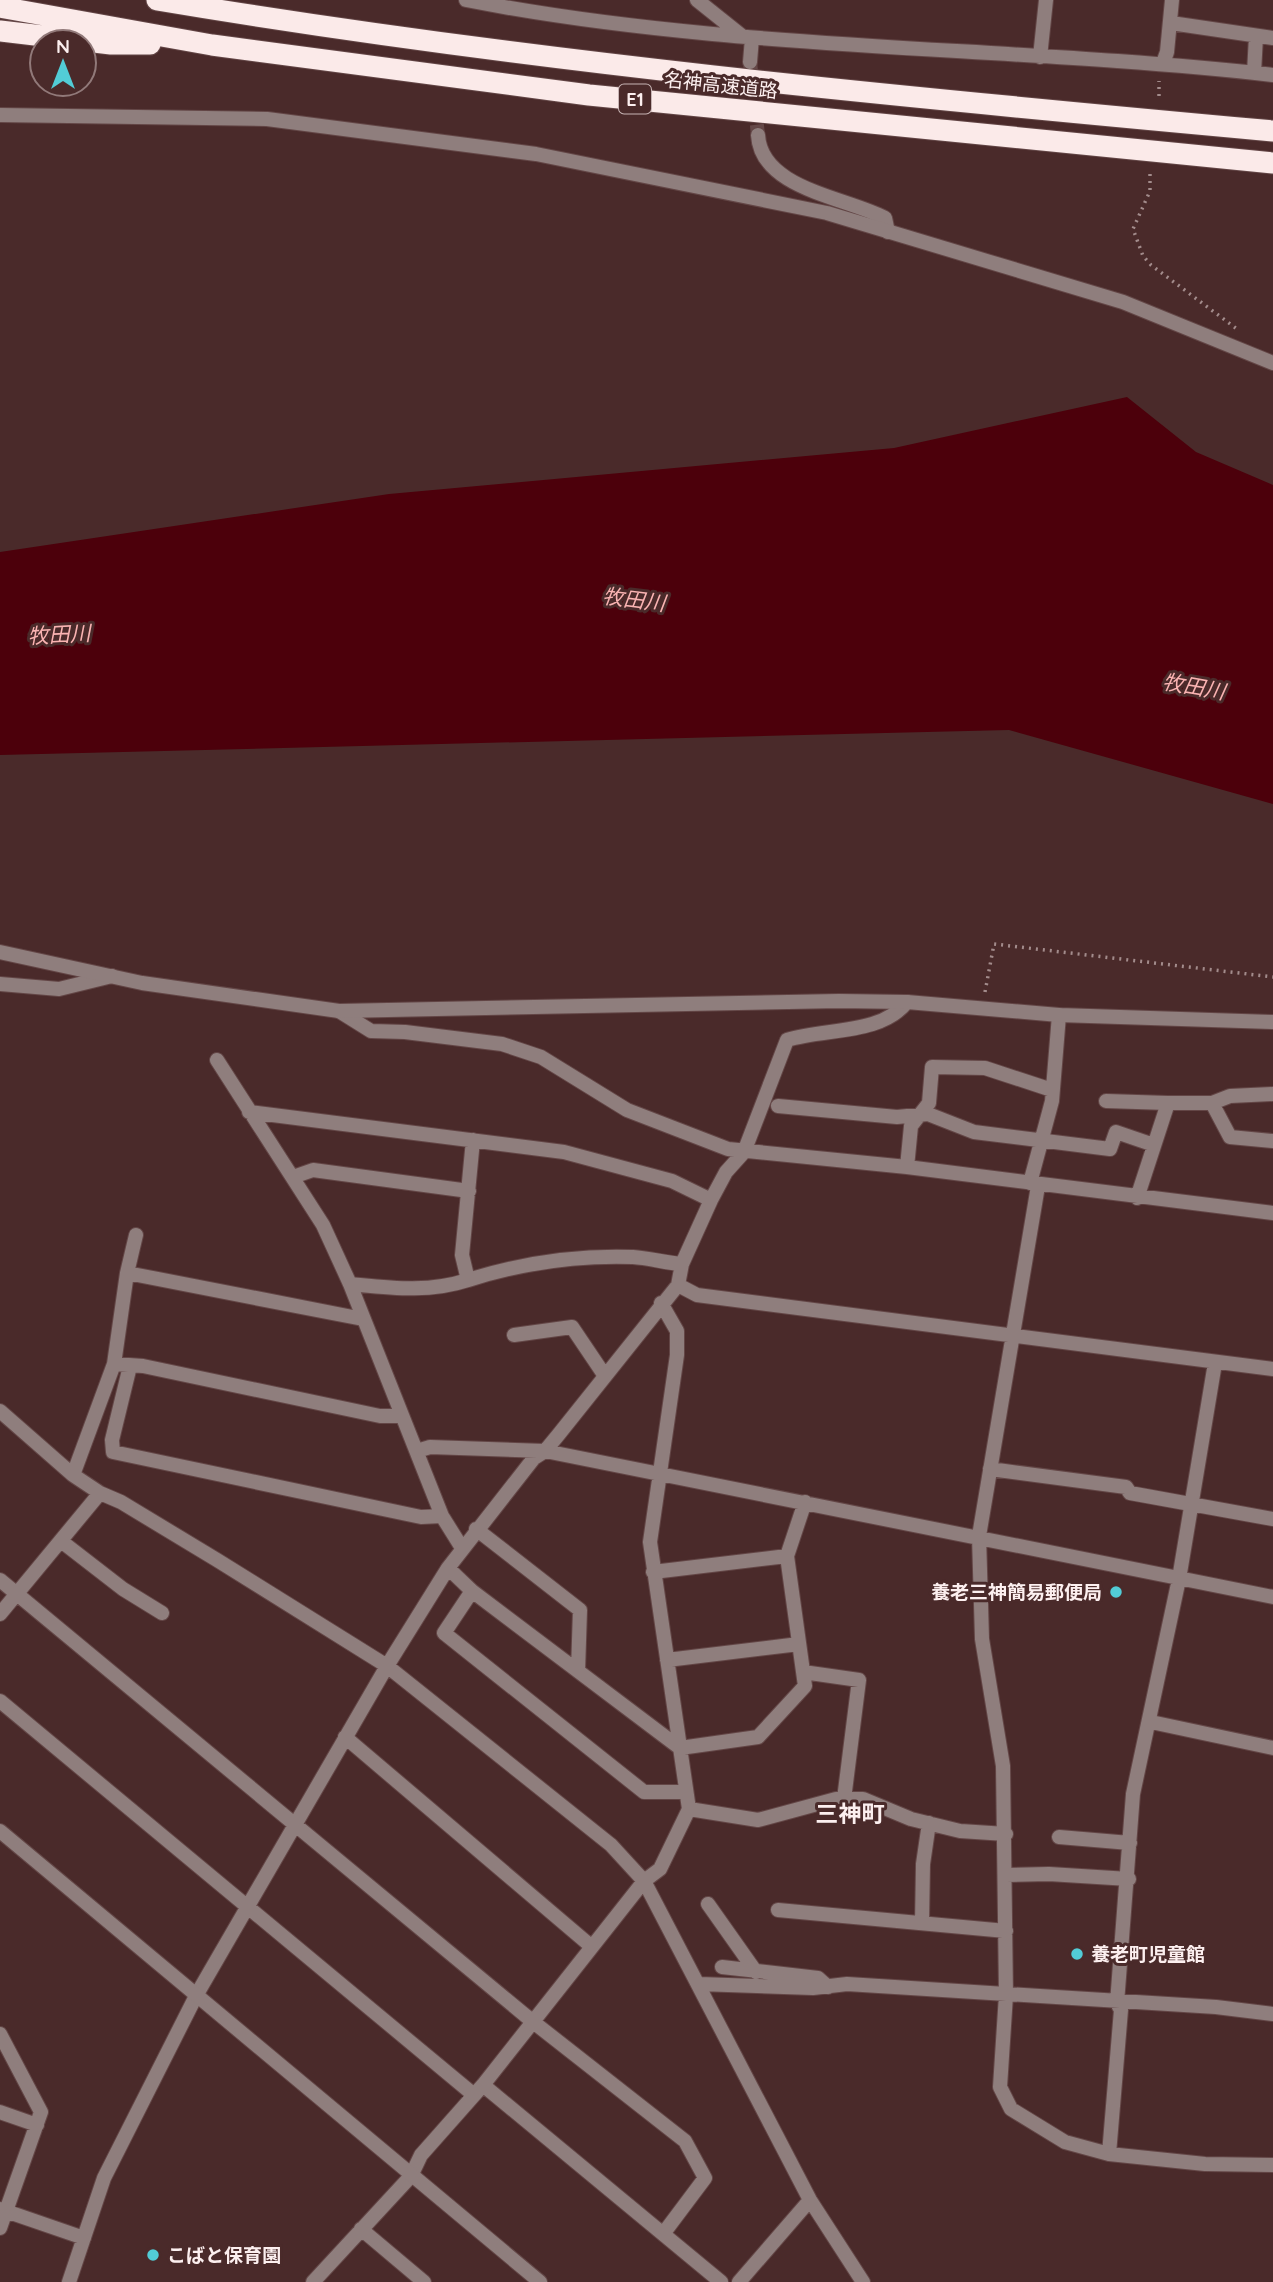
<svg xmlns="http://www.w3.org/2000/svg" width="1273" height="2282" font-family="Quicksand,'Noto Sans JP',sans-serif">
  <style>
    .water { fill: #4c000b }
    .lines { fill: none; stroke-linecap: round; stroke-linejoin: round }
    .minor-tunnel { stroke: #654848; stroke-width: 14; stroke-dasharray: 14 7; stroke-linecap: butt }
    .minor-casing { stroke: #634646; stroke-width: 16 }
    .tertiary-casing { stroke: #634646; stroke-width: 16 }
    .motorway-casing { stroke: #634646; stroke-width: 23 }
    .path { stroke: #a38c8c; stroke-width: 3.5; stroke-dasharray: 2 5; stroke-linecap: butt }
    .minor { stroke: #8f7e7d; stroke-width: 14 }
    .tertiary { stroke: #8f7e7d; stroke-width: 14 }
    .motorway { stroke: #fbeae9; stroke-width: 21 }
    .poi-dot { fill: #52ccd6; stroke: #4a2a2a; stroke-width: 2.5 }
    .labels { text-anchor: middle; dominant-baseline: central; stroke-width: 6; stroke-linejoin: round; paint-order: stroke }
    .shield { fill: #4a2a2a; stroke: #c7b4b4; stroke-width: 2 }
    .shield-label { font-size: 18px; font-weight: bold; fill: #fcefef }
    .street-label { font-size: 19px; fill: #fcefef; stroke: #4a2a2a }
    .poi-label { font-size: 19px; font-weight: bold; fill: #fcefef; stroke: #4a2a2a; text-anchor: start }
    .water-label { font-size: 21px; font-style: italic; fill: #fab3b2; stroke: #4a2a2a }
    .quarter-label { font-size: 23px; font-weight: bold; fill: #fcefef; stroke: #4a2a2a }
  </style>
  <rect width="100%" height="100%" fill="#4a2a2a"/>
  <path class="water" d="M1127 397 1196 452 1273 485V804L1009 730 0 755V552L389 494 894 448Z"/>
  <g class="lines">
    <path class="minor-tunnel" d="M750 62 758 135"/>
    <defs>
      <path id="minor" d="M466 0C732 52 1005 45 1273 75
        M697 0 742 36
        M1171 23 1273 38
        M1040 57 1046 0
        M750 62 752 38
        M1163 63 1167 52 1172 0
        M1254 73 1256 36
        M758 135C761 189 845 197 885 218L888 232
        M0 984 59 989 112 976
        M339 1011 371 1031 405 1032 502 1044 541 1057 627 1110 728 1149 907 1167 1273 1213
        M217 1060 323 1225 350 1284
        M1106 1101 1168 1103 1137 1198
        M1168 1103H1212L1230 1137 1273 1141
        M1212 1103 1230 1096 1273 1094
        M778 1106 897 1117 928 1114 974 1132 1110 1149 1116 1132 1154 1145
        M249 1112 564 1152 672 1181 711 1200
        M473 1140 462 1255 468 1280C522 1263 576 1255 633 1257 649 1258 666 1263 682 1264
        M907 1167 911 1126 929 1103 932 1067 985 1068 1052 1090
        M293 1177 313 1170 469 1191
        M1030 1183 1052 1101 1059 1015
        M1038 1186 979 1536 982 1639 1003 1766 1006 1995 1000 2087 1011 2109 1065 2142 1109 2154 1205 2164 1273 2165
        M127 1273 363 1319
        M678 1285 697 1295 1273 1369
        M514 1335 572 1327 605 1376
        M114 1364 143 1366 380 1416H401
        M130 1366 112 1440 113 1452 421 1517 442 1516
        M0 1411 73 1475 100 1493 121 1502 217 1560 387 1666 611 1845 644 1881 810 2200 863 2282
        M417 1451 430 1447 545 1451 1273 1597
        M990 1469 1126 1487 1130 1493 1273 1519
        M73 1475 114 1364 127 1273 136 1235
        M476 1529 580 1610 578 1671
        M61 1541 123 1589 162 1613
        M462 1548 442 1516 350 1284C392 1288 428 1293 468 1280
        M448 1568 472 1591 680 1748 758 1737 805 1686 787 1556 805 1502
        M653 1572 787 1556
        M0 1580 532 2021 685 2141 705 2178 663 2234
        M472 1591 444 1633 644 1792H686
        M0 1614 100 1493
        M667 1660 799 1644
        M803 1672 859 1680 844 1799
        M0 1701 474 2095
        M1151 1722 1273 1748
        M345 1737 592 1947
        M689 1809 758 1820 836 1799H863L911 1819 960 1831 1006 1834
        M1059 1837 1130 1843
        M1006 1875 1049 1874 1129 1879
        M708 1904 756 1972
        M778 1910 1006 1931
        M922 1923 923 1864 929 1823
        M722 1967 818 1978 828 1987
        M699 1984 813 1988 847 1984 1216 2007 1273 2014
        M0 2034 41 2112 0 2228
        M483 2085 721 2282
        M0 2112 37 2125
        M1109 2154 1121 2010 1117 2003 1133 1794 1179 1579 1215 1363
        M0 2209 84 2238
        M361 2229 424 2282
        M69 2282 104 2178 197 1994 387 1666 448 1568 534 1458 545 1451 559 1434 678 1285 682 1264 711 1200 726 1172 744 1152 787 1040C825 1028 881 1035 907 1002
        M313 2282 411 2176 421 2155 483 2085 644 1881 660 1869 689 1809 650 1542 677 1355V1331L661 1303
        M739 2282 810 2200"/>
      <path id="tertiary" d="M0 115 267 119 536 154 827 213 1123 302 1273 363
        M0 952 142 983 339 1011 839 1001 907 1002 1059 1015 1273 1022
        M0 1831 540 2282"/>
      <path id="motorway" d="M157 0C526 62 900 97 1273 131
        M0 7 212 45 589 95 1273 163
        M0 31 111 44H150"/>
    </defs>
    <use href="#minor" class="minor-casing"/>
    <use href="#tertiary" class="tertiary-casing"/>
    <use href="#motorway" class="motorway-casing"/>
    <path class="path" d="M1159 96V81
      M1150 174V191L1133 229 1143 256 1151 265 1237 329
      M985 992 994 944 1273 977"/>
    <use href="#minor" class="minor"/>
    <use href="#tertiary" class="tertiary"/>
    <use href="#motorway" class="motorway"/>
  </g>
  <g class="poi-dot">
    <circle cx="1116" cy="1592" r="7"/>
    <circle cx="1077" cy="1954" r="7"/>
    <circle cx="153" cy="2255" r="7"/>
  </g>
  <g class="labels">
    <rect class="shield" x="619" y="84.5" width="32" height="29" rx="5"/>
    <g class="shield-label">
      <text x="635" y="99">E1</text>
    </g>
    <g class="street-label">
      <text transform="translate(721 85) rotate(6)">名神高速道路</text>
    </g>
    <g class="poi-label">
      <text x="1102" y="1592" text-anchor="end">養老三神簡易郵便局</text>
      <text x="1091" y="1954">養老町児童館</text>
      <text x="167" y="2255">こばと保育園</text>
    </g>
    <g class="water-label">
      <text transform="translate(634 599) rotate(7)">牧田川</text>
      <text transform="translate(59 634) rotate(-3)">牧田川</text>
      <text transform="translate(1194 686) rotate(10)">牧田川</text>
    </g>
    <g class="quarter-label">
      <text x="850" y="1813">三神町</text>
    </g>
  </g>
  <g transform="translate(63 63)"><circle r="33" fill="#4a2a2a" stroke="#917979" stroke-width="2"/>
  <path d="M0-5L12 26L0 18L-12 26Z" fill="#52ccd6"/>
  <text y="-10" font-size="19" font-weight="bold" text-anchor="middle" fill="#fcefef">N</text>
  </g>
</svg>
